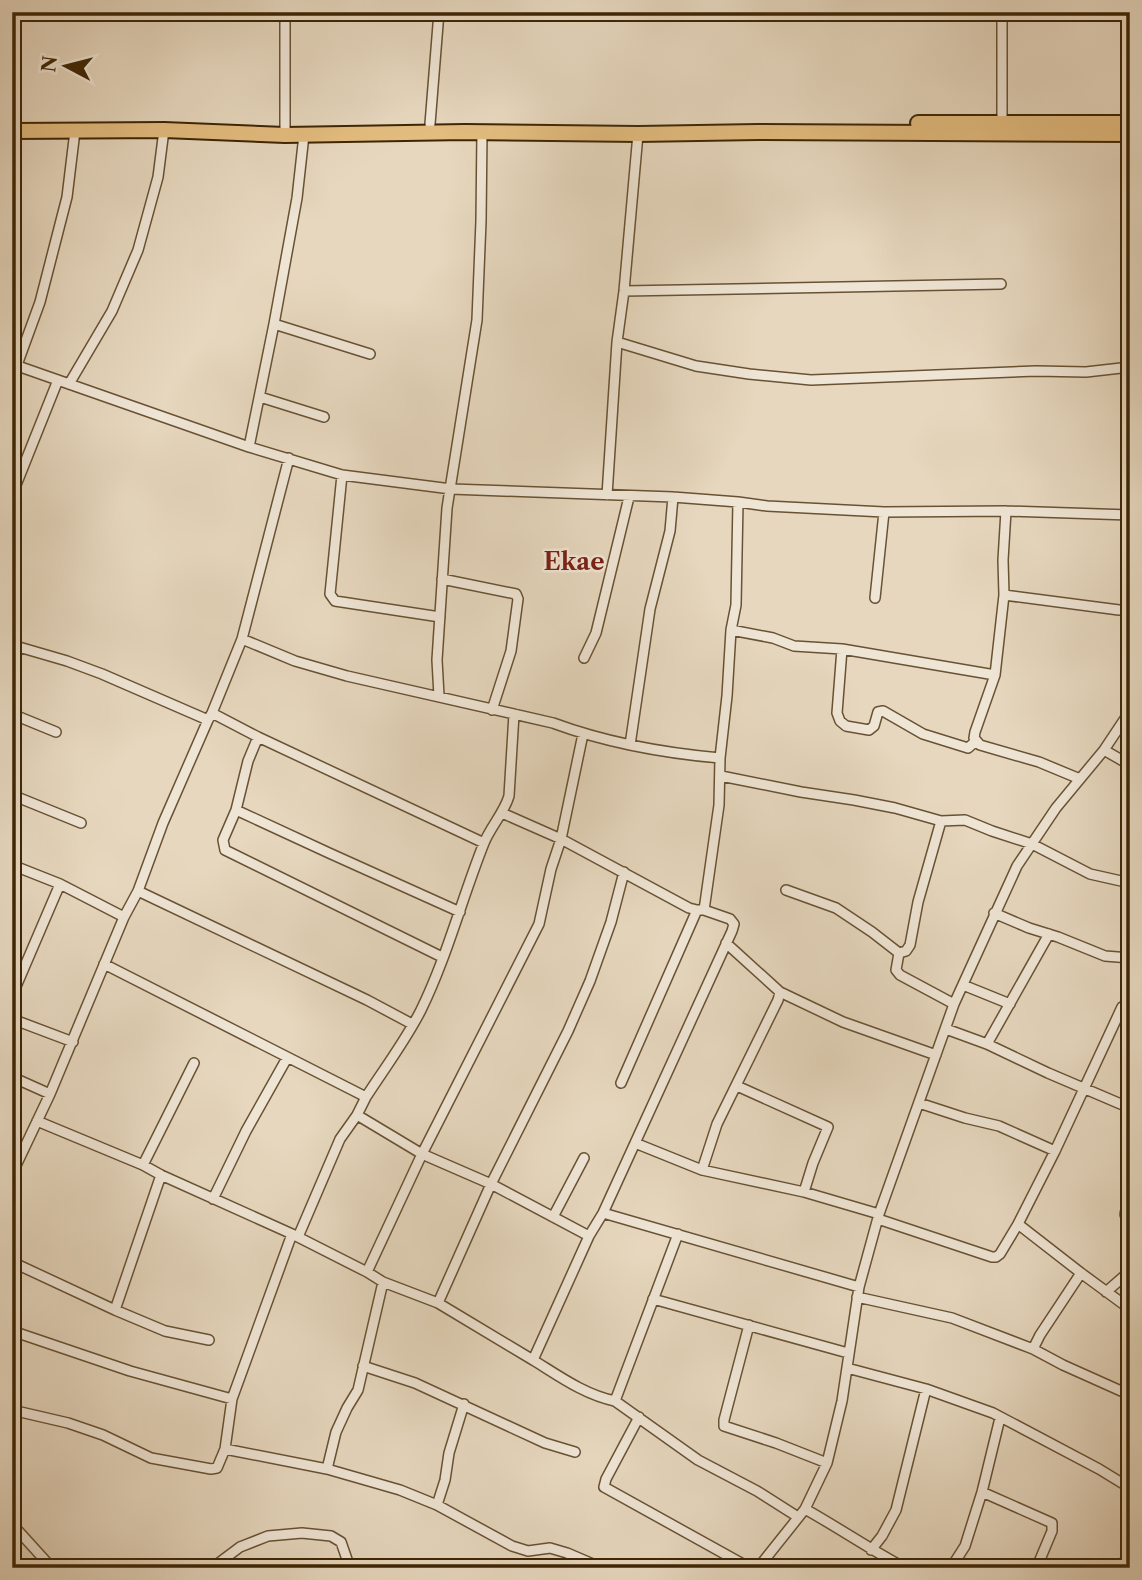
<svg xmlns="http://www.w3.org/2000/svg" width="1142" height="1580" font-family="'Libre Caslon Text',serif">
  <style>
    .lines { fill: none; stroke-linecap: round; stroke-linejoin: round }
    .minor-casing { stroke: #685233; stroke-width: 12 }
    .highway-casing { stroke: #3e2605; stroke-width: 18 }
    .minor { stroke: #efe5d5; stroke-width: 9 }
    .highway { stroke: #e3bc7f; stroke-width: 14 }
    .labels { text-anchor: middle; dominant-baseline: central; stroke-width: 5; stroke-linejoin: round; paint-order: stroke }
    .quarter-label { font-size: 24px; font-weight: bold; fill: #7a1f14; stroke: #efe5d5 }
  </style>
  <rect width="100%" height="100%" fill="#e6d7be"/>
  <filter id="stains"><feTurbulence type="fractalNoise" baseFrequency=".00286" numOctaves="4"/><feColorMatrix values="0 0 0 0 .2 0 0 0 0 .09 0 0 0 0 .02 0 0 0 .5 -.17"/></filter>
  <radialGradient id="worn" r=".72"><stop offset=".6" stop-color="#630" stop-opacity="0"/><stop offset="1" stop-color="#630" stop-opacity=".3"/></radialGradient>
  <g class="lines">
    <defs>
      <path id="minor" d="M1002 12V123
        M430 124 439 12
        M285 135V12
        M624 291 1001 284
        M274 324 370 354
        M617 342 696 366 749 374 811 380 1036 371 1086 372 1130 367
        M12 364 249 447 342 475 451 489 673 497 738 502 767 506 884 512 1006 511 1130 515
        M17 365 40 302 67 197 75 131
        M69 384 112 311 138 250 158 177 164 130
        M260 397 324 417
        M249 447 274 324 297 198 304 135
        M342 475 330 594 335 601 440 617
        M12 495 58 380
        M607 495 617 342 624 291 638 134
        M738 502 736 605 731 630 727 696 720 758 719 805 704 910 730 919 734 924 732 931 603 1213 589 1236 533 1360C559 1376 585 1395 615 1401L698 1460 757 1491 798 1517
        M1006 511 1003 560 1004 595 995 675 975 732 974 738 980 745 1039 762 1080 779
        M442 579 516 594 518 599 511 651 492 710
        M1004 595 1119 610
        M875 598 884 512
        M731 630 773 638 794 646 842 649 995 675
        M242 639 295 661 347 676 553 723C607 743 663 753 720 758
        M12 645 67 661 102 674 208 720
        M842 649 837 713 840 721 846 726 869 730 874 726 878 712 883 711 923 734 968 748 976 741
        M584 658 596 633 629 497
        M12 662 19 648
        M439 696 437 660 447 508 477 320 481 221 482 132
        M212 713 258 737 484 843
        M12 714 56 732
        M258 737 248 761 236 810 223 840 225 850 442 957
        M630 745 650 609 670 531 673 497
        M1104 750 1130 765
        M721 776 801 792 854 800 895 808 941 821 965 820 992 831 1032 844 1090 874 1130 883
        M12 795 81 823
        M236 810 329 853 460 912
        M502 813 561 839 689 908 697 910H704
        M12 865 60 884 124 917
        M786 890 836 908 872 932 899 953 906 951 910 945 918 902 941 821
        M138 891 367 1000 412 1024
        M994 913 1029 928 1058 937 1105 956 1130 958
        M899 953 896 970 900 975 954 1004
        M104 964 366 1097C384 1069 406 1040 421 1010 447 957 462 898 484 843 491 826 504 813 509 796L514 714
        M963 985 1010 1004
        M780 992 843 1022 936 1055
        M12 996 60 884
        M1122 1007 1055 1151 1018 1224 1081 1273 1130 1309
        M12 1019 73 1042
        M946 1029 987 1044 1048 1073 1130 1108
        M987 1044 1049 934
        M12 1077 50 1094
        M621 1083 697 910
        M737 1086 828 1127 813 1163 804 1192
        M919 1103 965 1118 999 1126 1055 1151
        M357 1115 422 1154 491 1184 589 1236
        M37 1121 143 1165 161 1175 292 1234 367 1272 383 1282 438 1303 533 1360
        M635 1143 702 1170 804 1192 879 1214
        M143 1165 194 1063
        M702 1170 717 1124 778 1000 780 992 726 943
        M12 1174 50 1094 124 917 138 891 163 823 208 720 212 713 242 639 289 458
        M213 1199 246 1131 287 1058
        M1130 1205C1123 1213 1124 1216 1130 1223
        M603 1213 859 1287
        M553 1217 584 1158
        M878 1219 992 1257H996L1000 1254 1018 1224
        M298 1237 340 1139 357 1115 366 1097
        M12 1262 115 1310 165 1331 209 1340
        M367 1272 422 1154 539 924 551 869 561 839 583 734
        M1106 1292 1130 1271
        M857 1297 952 1318 1033 1349 1063 1365 1130 1395
        M653 1299 848 1353
        M438 1303 491 1184 568 1031 590 981 611 922 624 872
        M115 1310 161 1175
        M749 1325 724 1420V1426L776 1443 827 1463
        M12 1331 130 1371 232 1399
        M1033 1349 1040 1335 1081 1273
        M363 1366 415 1383 545 1443 575 1452
        M847 1368 926 1389 993 1413 1099 1469 1130 1488
        M615 1401 678 1234
        M12 1410 68 1423 103 1435 151 1458 211 1469 217 1468 225 1449 232 1399 292 1234
        M639 1417 606 1479 604 1487 750 1568
        M225 1449 327 1469 400 1490 437 1505 512 1546 528 1551 550 1548 567 1553 602 1568
        M327 1469 336 1432 347 1408 358 1390 383 1282
        M982 1492 1052 1523V1531L1039 1562 1041 1568
        M437 1505 445 1480 449 1453 464 1404
        M805 1509C839 1528 871 1550 905 1568
        M12 1524 52 1568
        M871 1550 882 1536 896 1510 926 1389
        M212 1568 240 1547 268 1536 302 1533 331 1536 341 1542 350 1568
        M758 1568 805 1509 827 1463 842 1401 859 1287 879 1214 954 1004 1017 866 1056 808 1104 750 1130 711
        M951 1568 965 1546 982 1492 1000 1418
        M1122 1568 1130 1548"/>
      <path id="highway" d="M918 123H1130
        M12 131 164 130 285 135 465 132 638 134 758 132 1130 134"/>
    </defs>
    <use href="#minor" class="minor-casing"/>
    <use href="#highway" class="highway-casing"/>
    <use href="#minor" class="minor"/>
    <use href="#highway" class="highway"/>
  </g>
  <g class="labels">
    <g class="quarter-label">
      <text x="574" y="561">Ekae</text>
    </g>
  </g>
  <rect width="1142" height="1580" fill="none" stroke="#e6d7be" stroke-width="42"/>
  <rect x="14" y="14" width="1114" height="1552" fill="none" stroke="#3e2605" stroke-width="3.5"/>
  <rect x="21" y="21" width="1100" height="1538" fill="none" stroke="#3e2605" stroke-width="2"/>
  <g transform="translate(66 66) rotate(277)" stroke="#efe5d5" stroke-width="5" paint-order="stroke">
  <path d="M0-5L12 26L0 18L-12 26Z" fill="#3e2605"/>
  <text y="-10" font-size="19" font-weight="bold" text-anchor="middle" fill="#3e2605">N</text>
  </g>
  <rect width="100%" height="100%" filter="url(#stains)"/>
  <rect width="100%" height="100%" fill="url(#worn)"/>
</svg>
